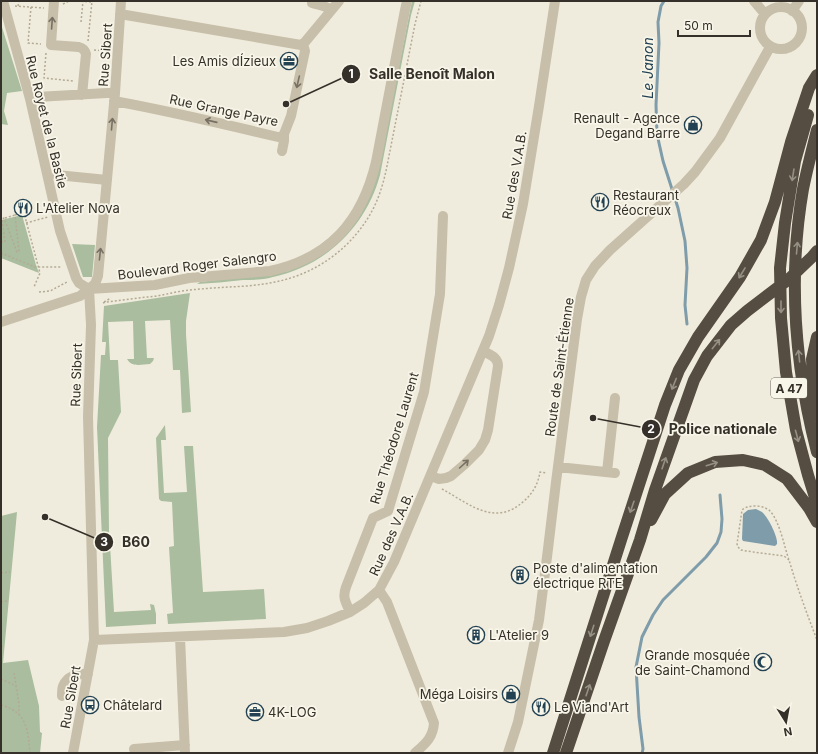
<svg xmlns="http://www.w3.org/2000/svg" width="818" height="754" font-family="Inter,sans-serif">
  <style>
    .green { fill: #aabd9e }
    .water { fill: #7e9caa }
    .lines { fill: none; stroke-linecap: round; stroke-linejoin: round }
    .stream { stroke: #7e9caa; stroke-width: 3 }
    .path { stroke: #b2aa94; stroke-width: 1.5; stroke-dasharray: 2 2; stroke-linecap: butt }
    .minor { stroke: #c7bfaa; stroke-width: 10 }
    .highway { stroke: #554d41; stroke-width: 12 }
    .oneway { stroke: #777063 }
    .oneway2 { stroke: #969084 }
    .labels { text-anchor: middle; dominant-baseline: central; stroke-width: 3.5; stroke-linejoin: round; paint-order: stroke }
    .shield { fill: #f8f5e9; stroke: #706b63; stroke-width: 1 }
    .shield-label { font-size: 12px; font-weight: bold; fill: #353029 }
    .street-label { font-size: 13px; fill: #353029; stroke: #f8f5e9 }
    .poi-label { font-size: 13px; fill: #353029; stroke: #f8f5e9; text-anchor: start }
    .water-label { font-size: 14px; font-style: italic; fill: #224152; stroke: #f8f5e9 }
    .leader { fill: none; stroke: #353029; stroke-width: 1.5 }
    .callout-dot { fill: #353029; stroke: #f8f5e9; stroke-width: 1.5 }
    .mark-label { font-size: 12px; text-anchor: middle; font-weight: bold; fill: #fff }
    .callout-label { font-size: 14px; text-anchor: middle; font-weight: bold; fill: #353029; stroke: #f8f5e9; stroke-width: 3.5; stroke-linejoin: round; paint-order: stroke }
  </style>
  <rect width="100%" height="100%" fill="#f0ecdd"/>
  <path class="green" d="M412 1H415L411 15 380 175C366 227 325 266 273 277 263 280 253 280 243 280 227 282 212 283 197 284L200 282 289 271 362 211C369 198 375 185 378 170Z
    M1 24 22 91 7 93 4 111 8 125 1 124Z
    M22 215 36 265 39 273 1 258V220Z
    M72 244 95 245 92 277H83Z
    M190 293 186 321V334L191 412 182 413 180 370H173L170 320 145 321 147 358H154L153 361 150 364C142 364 132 368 127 359H134L133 321 108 322 110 360H118L121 412 108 438 109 532 111 541 110 545 114 612 151 610 150 604 154 605 156 614V624L106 627 97 427 101 355H105L106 342H102L104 306Z
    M165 425 166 440H161L164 493 187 492 184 446H193L203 592 264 589 266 619 168 624 167 614 173 613 169 547 174 546 172 502 161 501 159 499 156 438Z
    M17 512 3 663 28 660 39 706 40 732 42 733 40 753H1V516Z"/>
  <path class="water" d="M756 509C758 510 760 511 762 512 768 517 778 537 777 544L775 546 743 541 742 539 743 514 748 510Z"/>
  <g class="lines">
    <path class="stream" d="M664 1 661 6 658 22 659 43 656 105 657 134 663 161 678 208 685 241 687 268 685 305 687 324
      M642 753 643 749 639 717 636 667 642 637 653 615 663 600 706 557 717 543 721 532 722 519 720 495"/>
    <path class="path" d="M77 1 92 2
      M63 4 69 1
      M15 6 44 8
      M18 6 19 1
      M31 7 28 43 41 44
      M81 22 83 1
      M88 41 92 1
      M94 50 108 51
      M46 53 44 78 73 81
      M5 218 15 215
      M26 223 48 217
      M1 242H5L2 219 4 218 17 252 19 251 15 215 24 213 40 273 34 287
      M1 253 35 267H62
      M39 292 50 291 67 282
      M104 302 111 298
      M103 303 106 302C117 301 128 299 139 298 145 297 151 297 157 296 168 294 179 291 190 290 209 288 228 287 248 286 257 285 266 284 275 282 316 274 352 248 372 211 379 198 383 184 386 171L415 24 421 1
      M442 489C468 503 495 528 524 501 533 493 538 484 540 472L547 473
      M789 560 784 556 746 551 741 550 738 547 737 544 742 510C748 504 764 505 770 511 780 522 784 546 789 560 797 587 807 614 817 640
      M1 573 10 572
      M1 602 7 601
      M1 647 3 646
      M14 673 16 686
      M1 679 16 686 19 704V715
      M1 705C27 712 28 730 30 753
      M816 753 817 752"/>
    <path class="minor" d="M3 1 30 99 60 231 76 278 79 283 89 289
      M54 1 51 45 79 47C83 48 85 50 86 54L82 95
      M312 1V3C319 5 325 5 331 10
      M754 1 765 14
      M760 28a21 21 0 1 1 42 0a21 21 0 1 1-42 0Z
      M792 11 799 1
      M120 14 301 45 305 42 339 1
      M30 99 37 97 107 93H115
      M114 101C169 111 224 124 278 137L282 136 284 134 291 116 305 51 303 44
      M282 151 284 141V134
      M57 175 107 180
      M89 289 155 285 189 278 270 271C330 258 362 221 376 162L405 10 407 1
      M1 322 80 296 95 284 98 276 115 93 121 1
      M558 467 615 473
      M607 472 615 398
      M431 476 439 479 446 478 451 476 465 464 479 450 485 440 488 430 498 366C498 357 490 355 483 351
      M379 590 387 602 434 723C433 738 425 744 415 753
      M350 612C346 602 342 598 346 587L373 518 388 511 424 392 440 294 443 216
      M180 637 185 753
      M94 640 284 632 307 628 328 621 350 612 364 603 379 590 394 562 489 336 499 305 509 268 523 204 539 106 555 1
      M62 696C62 693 62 689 63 686 67 676 78 673 88 674
      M134 749 185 745
      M73 753 94 640 88 417 91 325 89 289
      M508 753 518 722 539 620 548 549 556 482 577 319 581 297 586 280 595 266 610 250 684 184 695 172 720 138 770 47"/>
    <path class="highway" d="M808 115 795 161 785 223 780 268 781 318 786 372 796 430 808 475 817 504
      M817 130C812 150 807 169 803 189 788 276 795 367 817 452
      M811 418 814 407 812 359 817 337
      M651 520 665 494 688 473 715 462 743 460 765 465 787 479 809 508 817 522
      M553 753 621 540 665 405 679 370 698 337 740 277 761 240 775 202 791 142 809 88 817 75
      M566 753 604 641 640 540 655 490 694 380 707 356 731 325 747 311 789 279 812 257 817 251"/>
  </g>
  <defs><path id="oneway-shaft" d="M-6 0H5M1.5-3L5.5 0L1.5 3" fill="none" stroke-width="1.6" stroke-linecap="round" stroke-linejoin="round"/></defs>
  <g class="oneway">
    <use href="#oneway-shaft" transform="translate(52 23) rotate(-86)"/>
    <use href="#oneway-shaft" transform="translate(298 82) rotate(103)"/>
    <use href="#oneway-shaft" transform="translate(211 121) rotate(-167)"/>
    <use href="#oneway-shaft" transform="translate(112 124) rotate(-85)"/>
    <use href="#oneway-shaft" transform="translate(100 254) rotate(-84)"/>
    <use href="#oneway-shaft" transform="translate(464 464) rotate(-42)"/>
  </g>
  <g class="oneway2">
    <use href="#oneway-shaft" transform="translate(793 175) rotate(99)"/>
    <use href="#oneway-shaft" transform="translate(797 248) rotate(-85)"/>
    <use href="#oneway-shaft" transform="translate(742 273) rotate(121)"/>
    <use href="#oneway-shaft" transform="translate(781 307) rotate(90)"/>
    <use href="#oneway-shaft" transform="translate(716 344) rotate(-51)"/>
    <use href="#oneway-shaft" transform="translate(799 356) rotate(-96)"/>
    <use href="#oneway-shaft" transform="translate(674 384) rotate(112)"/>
    <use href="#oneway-shaft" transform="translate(797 436) rotate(75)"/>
    <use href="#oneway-shaft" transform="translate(664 463) rotate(-71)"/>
    <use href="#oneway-shaft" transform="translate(712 464) rotate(-17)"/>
    <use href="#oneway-shaft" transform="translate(632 507) rotate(109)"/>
    <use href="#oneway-shaft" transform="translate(592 631) rotate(108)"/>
    <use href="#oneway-shaft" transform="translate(588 690) rotate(-71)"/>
  </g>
  <defs>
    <symbol id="office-ring" viewBox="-11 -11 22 22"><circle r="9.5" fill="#f8f5e9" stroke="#224152" stroke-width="1.5"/><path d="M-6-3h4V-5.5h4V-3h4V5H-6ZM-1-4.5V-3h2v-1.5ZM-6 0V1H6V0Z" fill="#224152"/></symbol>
    <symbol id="shop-ring" viewBox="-11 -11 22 22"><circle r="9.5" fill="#f8f5e9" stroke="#224152" stroke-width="1.5"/><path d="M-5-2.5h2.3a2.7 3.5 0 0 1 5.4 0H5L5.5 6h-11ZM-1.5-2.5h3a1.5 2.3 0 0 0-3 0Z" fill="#224152"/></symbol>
    <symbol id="restaurant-ring" viewBox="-11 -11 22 22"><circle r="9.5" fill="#f8f5e9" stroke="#224152" stroke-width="1.5"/><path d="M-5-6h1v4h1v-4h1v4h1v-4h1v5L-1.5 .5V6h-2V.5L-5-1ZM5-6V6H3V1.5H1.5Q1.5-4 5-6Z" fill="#224152"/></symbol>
    <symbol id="building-ring" viewBox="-11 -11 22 22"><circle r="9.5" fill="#f8f5e9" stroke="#224152" stroke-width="1.5"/><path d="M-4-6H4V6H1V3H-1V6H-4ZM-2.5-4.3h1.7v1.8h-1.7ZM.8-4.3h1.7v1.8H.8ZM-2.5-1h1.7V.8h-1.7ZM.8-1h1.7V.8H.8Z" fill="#224152"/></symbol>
    <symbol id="mosque-ring" viewBox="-11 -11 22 22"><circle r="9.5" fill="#f8f5e9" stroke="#224152" stroke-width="1.5"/><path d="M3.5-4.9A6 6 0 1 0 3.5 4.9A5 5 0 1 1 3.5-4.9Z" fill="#224152"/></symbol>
    <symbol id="bus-ring" viewBox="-11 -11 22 22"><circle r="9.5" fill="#f8f5e9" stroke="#224152" stroke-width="1.5"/><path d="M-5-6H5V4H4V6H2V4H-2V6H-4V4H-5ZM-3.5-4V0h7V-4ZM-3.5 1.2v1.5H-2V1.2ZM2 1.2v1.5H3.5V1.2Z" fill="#224152"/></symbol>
  </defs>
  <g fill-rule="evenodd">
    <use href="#office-ring" x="279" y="51" width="20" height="20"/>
    <use href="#shop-ring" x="683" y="115" width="20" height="20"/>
    <use href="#restaurant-ring" x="590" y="192" width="20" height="20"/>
    <use href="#restaurant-ring" x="13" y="198" width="20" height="20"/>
    <use href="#building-ring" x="510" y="565" width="20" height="20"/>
    <use href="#building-ring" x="466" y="625" width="20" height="20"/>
    <use href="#mosque-ring" x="753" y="652" width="20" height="20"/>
    <use href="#shop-ring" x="501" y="684" width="20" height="20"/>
    <use href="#bus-ring" x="80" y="695" width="20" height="20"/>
    <use href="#restaurant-ring" x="531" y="697" width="20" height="20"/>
    <use href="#office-ring" x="245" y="702" width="20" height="20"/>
  </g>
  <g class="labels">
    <rect class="shield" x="771" y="378" width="36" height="20" rx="3"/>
    <g class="shield-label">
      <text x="789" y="388">A 47</text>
    </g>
    <g class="street-label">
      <text transform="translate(105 55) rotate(-86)">Rue Sibert</text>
      <text transform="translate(224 110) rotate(12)">Rue Grange Payre</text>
      <text transform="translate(47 122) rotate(76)">Rue Royet de la Bastie</text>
      <text transform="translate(514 175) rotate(-80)">Rue des V.A.B.</text>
      <text transform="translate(197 265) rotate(-7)">Boulevard Roger Salengro</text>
      <text transform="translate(559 367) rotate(-82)">Route de Saint-Étienne</text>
      <text transform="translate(76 375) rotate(-88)">Rue Sibert</text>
      <text transform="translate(394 438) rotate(-73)">Rue Théodore Laurent</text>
      <text transform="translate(391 534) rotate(-66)">Rue des V.A.B.</text>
      <text transform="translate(70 697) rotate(-80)">Rue Sibert</text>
    </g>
    <g class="poi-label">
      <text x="276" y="61" text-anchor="end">Les Amis dÍzieux</text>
      <text x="680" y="118" text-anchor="end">Renault - Agence<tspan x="680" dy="15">Degand Barre</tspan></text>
      <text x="613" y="195">Restaurant<tspan x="613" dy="15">Réocreux</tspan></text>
      <text x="36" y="208">L'Atelier Nova</text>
      <text x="533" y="568">Poste d'alimentation<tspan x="533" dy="15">électrique RTE</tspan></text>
      <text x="489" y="635">L'Atelier 9</text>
      <text x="750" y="655" text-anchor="end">Grande mosquée<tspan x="750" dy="15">de Saint-Chamond</tspan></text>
      <text x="498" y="694" text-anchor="end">Méga Loisirs</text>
      <text x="103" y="705">Châtelard</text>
      <text x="554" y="707">Le Viand'Art</text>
      <text x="268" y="712">4K-LOG</text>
    </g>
    <g class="water-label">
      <text transform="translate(647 68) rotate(-90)">Le Janon</text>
    </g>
  </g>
  <path class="leader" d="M286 104L351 74M593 418L651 429M45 517L104 542"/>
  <g class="callout-dot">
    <circle cx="286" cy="104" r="4"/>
    <circle cx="593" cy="418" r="4"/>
    <circle cx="45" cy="517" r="4"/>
    <circle cx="351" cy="74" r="10"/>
    <circle cx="651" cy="429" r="10"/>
    <circle cx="104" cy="542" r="10"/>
  </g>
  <g class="mark-label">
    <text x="351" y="78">1</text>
    <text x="651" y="433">2</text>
    <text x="104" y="546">3</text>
  </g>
  <g class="callout-label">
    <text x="432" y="79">Salle Benoît Malon</text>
    <text x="723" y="434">Police nationale</text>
    <text x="136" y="547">B60</text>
  </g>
  <rect width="818" height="754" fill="none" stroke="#353029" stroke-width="4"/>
  <g transform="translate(786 722) rotate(169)" stroke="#f8f5e9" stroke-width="3" paint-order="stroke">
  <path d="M0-3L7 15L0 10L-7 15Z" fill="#353029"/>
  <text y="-6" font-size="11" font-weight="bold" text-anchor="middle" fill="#353029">N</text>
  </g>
  <path d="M678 30v6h72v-6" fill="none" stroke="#353029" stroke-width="2"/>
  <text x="684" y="30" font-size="12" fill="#353029" stroke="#f8f5e9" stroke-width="3" paint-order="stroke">50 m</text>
</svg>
